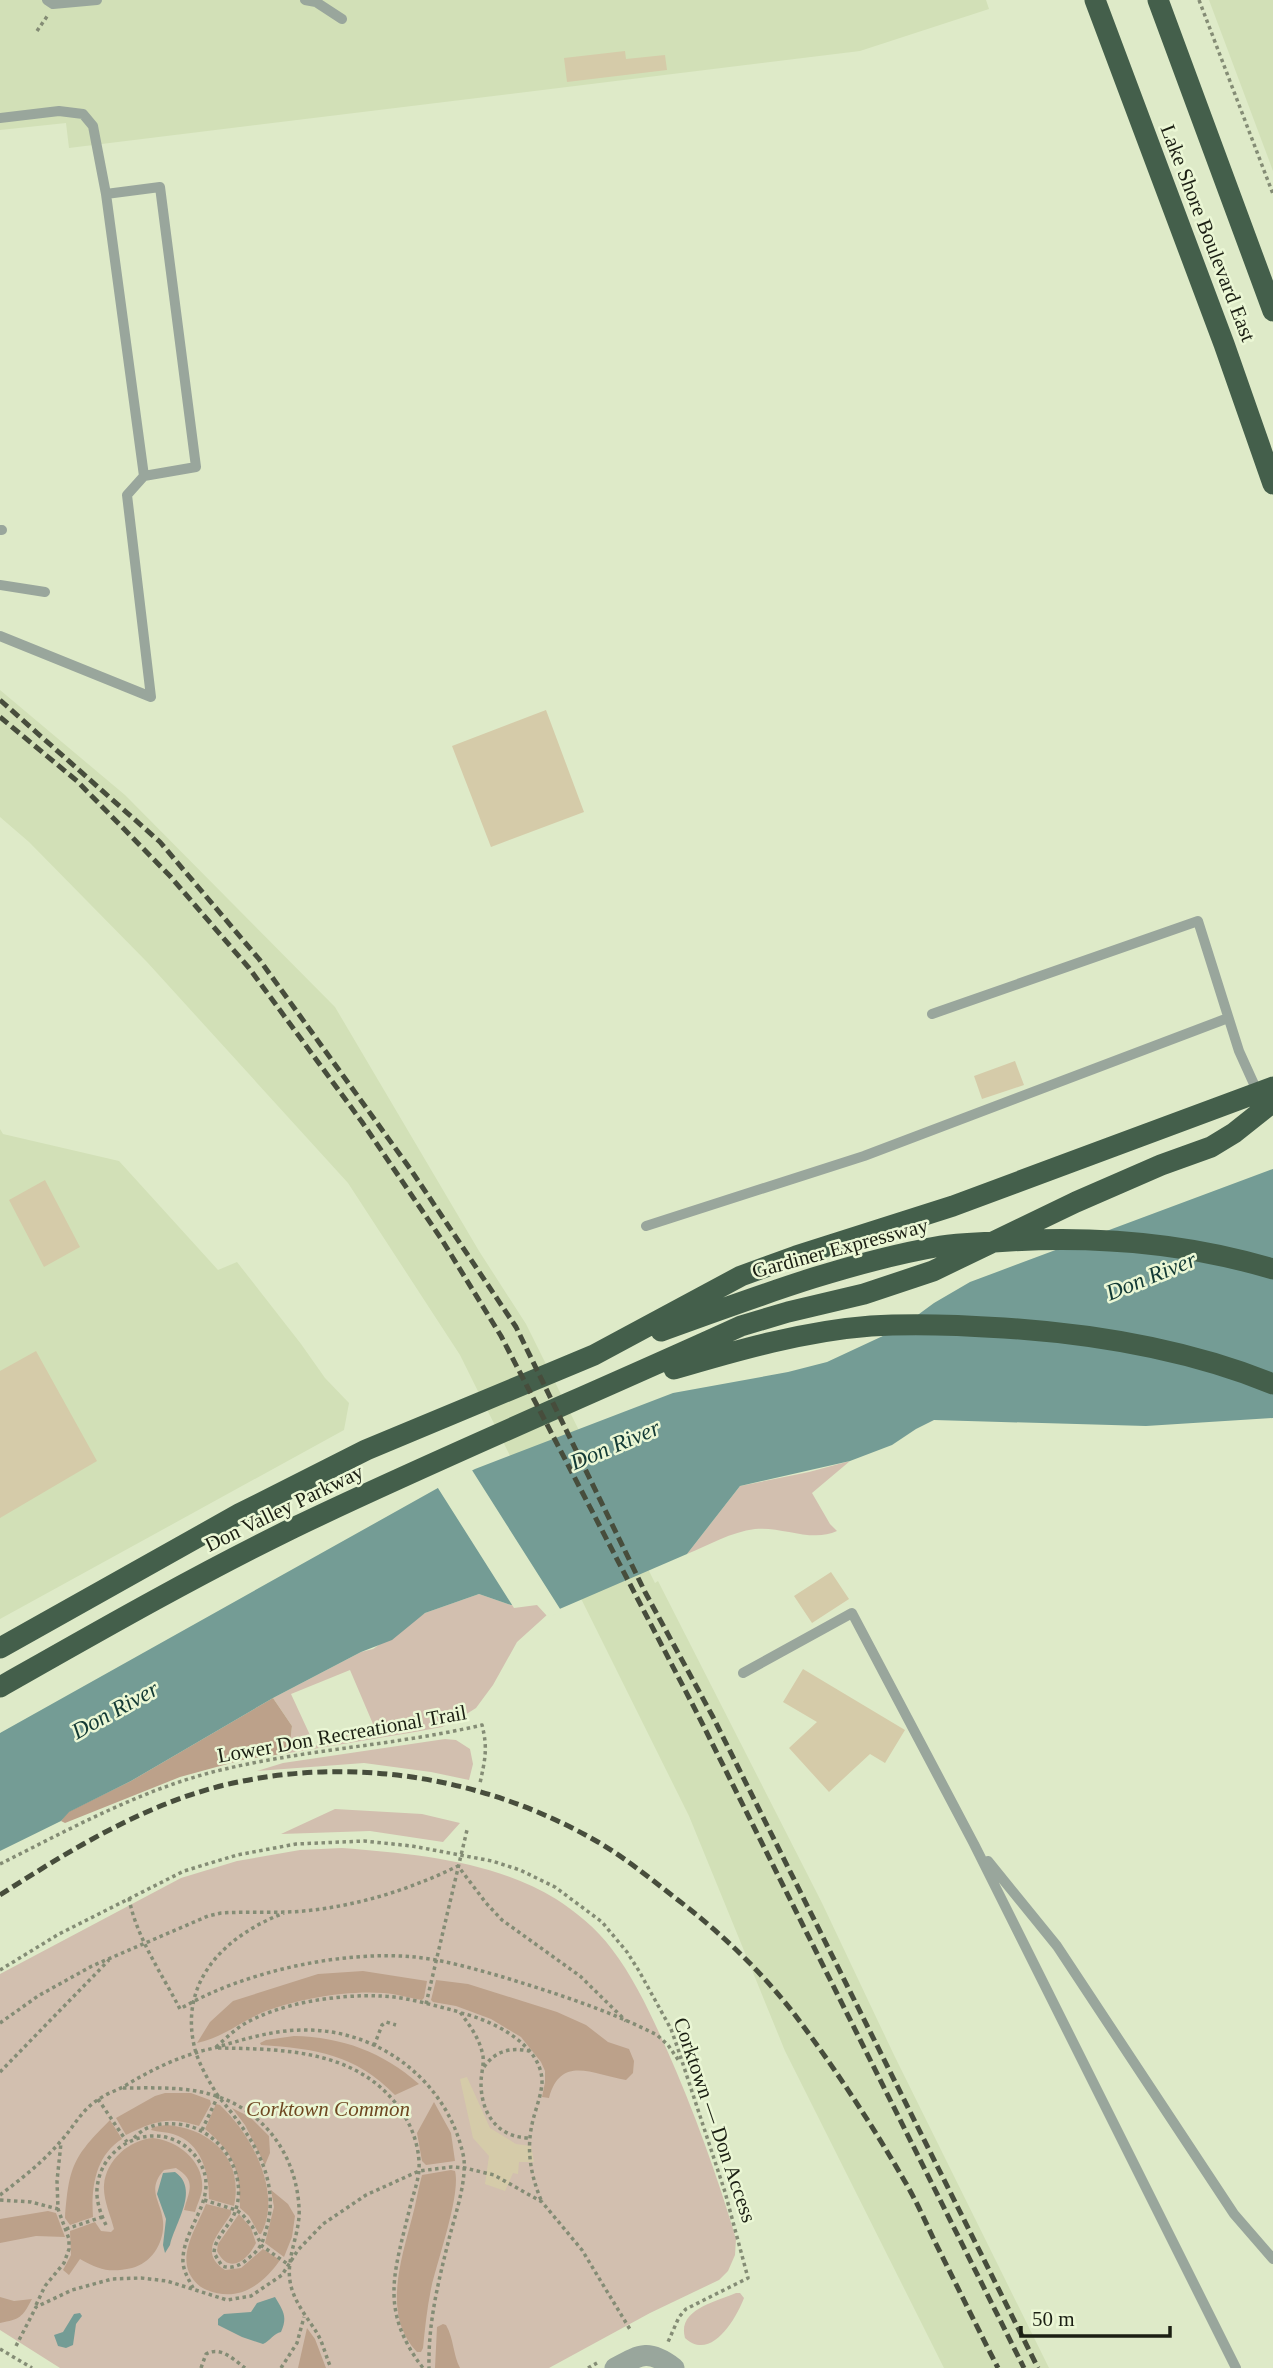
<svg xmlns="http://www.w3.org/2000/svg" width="1273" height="2368" font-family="'Times New Roman',serif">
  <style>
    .built { fill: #d2e0b7 }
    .green { fill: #d2bfaf; fill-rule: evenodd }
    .forest { fill: #bca18a }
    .water { fill: #749c95 }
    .pier { fill: #deeac8 }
    .building { fill: #d5cba9 }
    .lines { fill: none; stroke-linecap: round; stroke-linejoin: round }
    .path { stroke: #848c75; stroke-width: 3.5; stroke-dasharray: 3.5 3.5; stroke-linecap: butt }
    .lane { stroke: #99a69c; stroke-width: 10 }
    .street { stroke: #99a69c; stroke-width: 21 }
    .highway { stroke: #445f4b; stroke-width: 21 }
    .rail { stroke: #474d3c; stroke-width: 5; stroke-dasharray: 10 5; stroke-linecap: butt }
    .labels { text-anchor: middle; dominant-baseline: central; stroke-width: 5; stroke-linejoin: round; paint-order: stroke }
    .street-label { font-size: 21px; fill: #1b1f13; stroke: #ebf7d5 }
    .park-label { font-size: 21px; font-style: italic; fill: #6e4721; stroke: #ebf7d5 }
    .water-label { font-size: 23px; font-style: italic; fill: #133a35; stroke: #ebf7d5 }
  </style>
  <rect width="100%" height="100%" fill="#deeac8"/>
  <path class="built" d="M0 0H986L989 9 860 51 69 148 66 123 0 130Z
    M1209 0H1273V171Z
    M0 690 125 795 335 1007 479 1251 526 1324 655 1583 658 1581 822 1903 894 2055 1049 2368H944L785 2051 689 1816 460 1355 348 1183 147 962 29 842 0 817Z
    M0 1129 3 1134 119 1161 218 1270 237 1262 301 1344 325 1378 349 1403 344 1430 0 1619Z"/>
  <path class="green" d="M850 1461 812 1493 830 1524 837 1531C812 1543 782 1526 755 1529 731 1532 709 1545 687 1554L740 1486 809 1472Z
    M479 1594 511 1605 539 1602 548 1614 517 1642 493 1685 476 1708 465 1715 442 1727 415 1732 289 1753 292 1726 273 1698 361 1652 373 1649 425 1613ZM350 1670 373 1724 315 1746 291 1694Z
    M445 1739 456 1740 470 1749 473 1764 469 1780 431 1772 364 1763 257 1771 283 1763Z
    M335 1809 422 1814 460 1823 443 1842 370 1831 281 1834Z
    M342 1848C415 1854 491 1860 556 1899 576 1912 597 1929 611 1948 635 1979 651 2015 667 2050 694 2111 717 2175 736 2239L735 2255 728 2271 719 2280 650 2313 549 2368H60L0 2330V1974L181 1878 237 1861 300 1850Z
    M736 2293H740L744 2298C736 2319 711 2362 685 2338 677 2309 716 2302 736 2293Z"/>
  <path class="forest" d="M273 1698 292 1726 289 1753 242 1760 180 1777 65 1823 61 1821 68 1812 131 1781Z
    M363 1971 427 1981 424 1998 422 2000C410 1998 397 1994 384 1993 347 1990 295 1999 261 2013 239 2023 221 2038 197 2043L210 2022 233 2001 318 1974Z
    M436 1980 468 1984 557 2012 586 2025 608 2042 629 2049 634 2061 633 2073 626 2080C593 2075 561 2054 549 2098L542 2097 545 2082V2071L541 2062 521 2037 491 2019 456 2006 433 2002 431 2000Z
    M294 2036C342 2037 383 2052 419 2084L395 2095C355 2054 316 2049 261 2045L260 2043 266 2040Z
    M165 2093H191L210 2100 211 2104 199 2126C167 2116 155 2121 126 2135L116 2118 155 2096Z
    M434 2102 451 2133 455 2161 426 2165 422 2161 417 2133Z
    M216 2104 220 2105C251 2134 283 2192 261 2234H259L249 2216 240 2208C240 2170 234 2153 205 2129Z
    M232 2108 250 2117 269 2136 270 2153 265 2165 245 2125Z
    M110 2120 122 2139C95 2156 91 2188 93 2217L70 2225 65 2218C69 2166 73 2157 110 2120Z
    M166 2125C211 2128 244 2159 234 2206L209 2199C209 2173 202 2143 173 2134 166 2132 158 2132 151 2130L153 2127Z
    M153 2138C179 2141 205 2162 202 2190 201 2197 197 2205 195 2212L184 2210C189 2190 197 2181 176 2168L164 2170C146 2190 161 2201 163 2221 165 2242 152 2263 132 2268 109 2273 100 2270 80 2259L69 2275 63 2270 71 2255 70 2231 95 2222 101 2231 111 2232 114 2229C111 2216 103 2200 104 2185 106 2160 129 2140 153 2138Z
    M451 2170 455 2171C461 2195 437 2261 431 2289 427 2308 425 2328 423 2348L421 2352H417C382 2316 401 2260 412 2218 416 2204 418 2189 422 2175Z
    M271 2190 288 2204 295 2216 292 2237 284 2257 265 2243 274 2207Z
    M206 2204 231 2210V2214C219 2234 198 2252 225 2270L241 2268 263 2249 280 2260C263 2285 238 2303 207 2290 198 2287 189 2277 187 2266 183 2246 199 2222 206 2204Z
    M48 2211 56 2213 65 2237 36 2236 0 2243V2219Z
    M239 2214 251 2228 256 2243C247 2261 229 2275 217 2251L218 2244Z
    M0 2297 14 2301 32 2299C22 2318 20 2319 0 2323Z
    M443 2324 446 2325C454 2339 453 2355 460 2368H435L437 2327Z
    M307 2328 315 2339 326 2368H298Z"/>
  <path class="water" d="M1273 1169V1418L1146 1426 934 1420 916 1429 892 1445 850 1461 740 1486 687 1554 548 1614 539 1602 511 1605 479 1594 425 1613 392 1640 361 1652 273 1698 131 1781 69 1812 61 1821 0 1851V1733L445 1484 475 1469 673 1393 788 1372 827 1362 900 1328 934 1303 970 1282Z
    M175 2172C200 2189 175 2223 170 2245L165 2253 163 2245 166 2219 157 2194 163 2173Z
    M275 2297C283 2311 288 2316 281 2332 274 2333 270 2341 263 2344L242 2337 218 2325V2319L224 2314 251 2312 257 2303Z
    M80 2313 82 2316 76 2324 73 2345 66 2348 58 2346 54 2335 63 2332 74 2314Z"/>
  <path class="pier" d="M470 1467 562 1612 548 1617 537 1605 514 1608 436 1485Z"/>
  <path class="building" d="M625 51 626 59 665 55 667 70 567 82 564 58Z
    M546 710 584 812 491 847 452 746Z
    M1015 1061 1024 1085 982 1099 974 1076Z
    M45 1180 80 1247 44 1267 9 1200Z
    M36 1351 97 1461 0 1518V1371Z
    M831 1572 849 1599 812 1623 794 1596Z
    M803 1669 905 1730 885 1763 870 1754 829 1792 789 1748 817 1722 783 1702Z
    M467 2077 490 2128 516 2144 531 2146 534 2162H519L518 2174 513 2173 505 2191 485 2184 489 2156 473 2138 460 2079Z"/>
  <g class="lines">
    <path class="path" d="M1199 0 1273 194
      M37 31 48 15
      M0 1864C72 1828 146 1787 225 1769 310 1749 397 1745 482 1725 488 1748 485 1760 480 1783
      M129 1898C136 1937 162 1974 180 2009 242 1972 342 1950 415 1957 444 1960 475 1969 503 1977 555 1993 608 2010 657 2035L668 2045 679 2061
      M0 1970 59 1934 184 1871 237 1855 296 1844 364 1841 412 1846 492 1861 520 1870 555 1887 602 1922 627 1952 639 1971 671 2029 677 2046 725 2192 748 2278 686 2309 679 2317 668 2342
      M426 2004 467 1830
      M461 2013C492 2020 543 2045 542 2083 541 2096 536 2108 533 2120 526 2148 530 2173 541 2200
      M0 2023 38 1996 92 1966 208 1916 221 1913C252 1911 283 1914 313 1910 364 1904 413 1888 458 1866L486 1903 502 1920 580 1976 626 2021
      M374 2046 382 2025 386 2022 396 2025
      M216 2047C224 2040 232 2032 241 2026 277 2003 339 1994 381 1996 408 1997 435 2006 460 2012 470 2026 480 2039 483 2056 484 2065 481 2074 481 2083 481 2114 498 2138 530 2138
      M218 2048C287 2049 363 2050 404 2115 414 2131 420 2151 419 2170 418 2182 413 2195 410 2207 395 2271 378 2309 423 2368
      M484 2067C495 2051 510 2047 529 2051
      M0 2072 109 1960
      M123 2088C155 2088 189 2086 219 2097 267 2114 296 2157 299 2207 301 2232 286 2256 290 2281 293 2301 307 2317 317 2333 323 2343 326 2357 331 2368
      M218 2096C210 2083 201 2068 196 2053 176 1983 224 1936 284 1913
      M98 2099 127 2142
      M134 2138C148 2123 165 2122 185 2125 221 2133 247 2172 236 2209 232 2225 215 2235 214 2253L222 2266C234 2270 242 2264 251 2256 263 2247 264 2237 268 2223 279 2173 248 2132 218 2096L202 2130
      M0 2195C21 2179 43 2162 60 2142 74 2127 81 2110 99 2099 106 2094 115 2091 123 2087 146 2073 169 2061 195 2053 203 2050 212 2049 221 2046 248 2038 275 2030 304 2030 381 2029 450 2084 464 2159 466 2185 455 2215 449 2239 438 2283 428 2323 429 2368
      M0 2200 31 2202 58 2209
      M204 2200 236 2210 242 2214 252 2226 262 2246 289 2265
      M106 2225C101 2215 96 2201 97 2189 101 2137 169 2115 199 2161 222 2198 181 2227 183 2263 184 2272 189 2280 193 2288
      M66 2229 102 2217
      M36 2305 45 2286 64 2263 69 2249V2239L58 2209 57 2181 61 2143
      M16 2346 36 2307 72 2290 112 2279 141 2278 167 2281 227 2300 251 2296 282 2275 298 2250 323 2224 366 2195 419 2171 451 2167 465 2168 494 2175 542 2202 582 2250 631 2331
      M0 2349 32 2368
      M201 2368 206 2354C221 2346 233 2359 245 2368
      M281 2368 297 2343 304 2317
      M588 2368 597 2363"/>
    <path class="lane" d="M47 0 53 4 97 0
      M305 0 316 2 342 19
      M0 118 59 111 83 114 93 126 106 194 144 476 196 467 160 187 106 194
      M0 530H2
      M0 585 45 592
      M0 636 151 697 127 495 144 476
      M932 1014 1198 921 1239 1051 1258 1093
      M646 1226 864 1156 1228 1018
      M743 1673 852 1613 974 1844 1236 2368
      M988 1861 1057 1946 1234 2214 1273 2259"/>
    <path class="street" d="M615 2368C641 2354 649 2349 674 2368"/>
    <path class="highway" d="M1095 0 1224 344 1273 484
      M1158 0 1273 311
      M661 1331C753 1298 844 1263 941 1246 958 1243 977 1243 994 1242 1088 1235 1183 1242 1273 1269
      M674 1369C738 1350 805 1331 871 1326 916 1323 960 1325 1004 1328 1096 1334 1187 1349 1273 1384
      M0 1648 239 1514 366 1450 594 1355 741 1276 796 1256 953 1206 1273 1087
      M0 1687C97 1632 193 1577 293 1528 441 1457 592 1394 741 1326L788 1312 864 1294 933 1271 1076 1202 1161 1165 1211 1147 1234 1133 1273 1102"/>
    <path class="rail" d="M0 700 160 842 259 959 411 1170 516 1327 645 1592 713 1717 1038 2368
      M0 717 77 781 170 876 249 968 362 1122 442 1240 501 1336 698 1715 1024 2368
      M0 1895C75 1847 154 1798 243 1781 364 1757 491 1780 598 1842 627 1859 652 1880 678 1900 721 1933 762 1972 795 2015 834 2067 871 2123 904 2180 916 2200 926 2223 936 2244 957 2286 977 2327 998 2368"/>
  </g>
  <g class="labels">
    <g class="street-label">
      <text transform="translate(1208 233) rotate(69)">Lake Shore Boulevard East</text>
      <text transform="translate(840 1248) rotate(-15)">Gardiner Expressway</text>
      <text transform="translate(284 1508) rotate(-26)">Don Valley Parkway</text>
      <text transform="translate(342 1734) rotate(-10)">Lower Don Recreational Trail</text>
      <text transform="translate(715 2120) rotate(71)">Corktown — Don Access</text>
    </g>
    <g class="park-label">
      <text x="328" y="2109">Corktown Common</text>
    </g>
    <g class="water-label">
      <text transform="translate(1151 1276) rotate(-22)">Don River</text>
      <text transform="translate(615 1445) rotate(-23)">Don River</text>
      <text transform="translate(115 1710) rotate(-29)">Don River</text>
    </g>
  </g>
  <path d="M1021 2326v10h149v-10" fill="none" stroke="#1b1f13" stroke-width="3.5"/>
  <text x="1032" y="2326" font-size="21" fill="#1b1f13" stroke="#ebf7d5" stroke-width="5" paint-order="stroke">50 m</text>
</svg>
